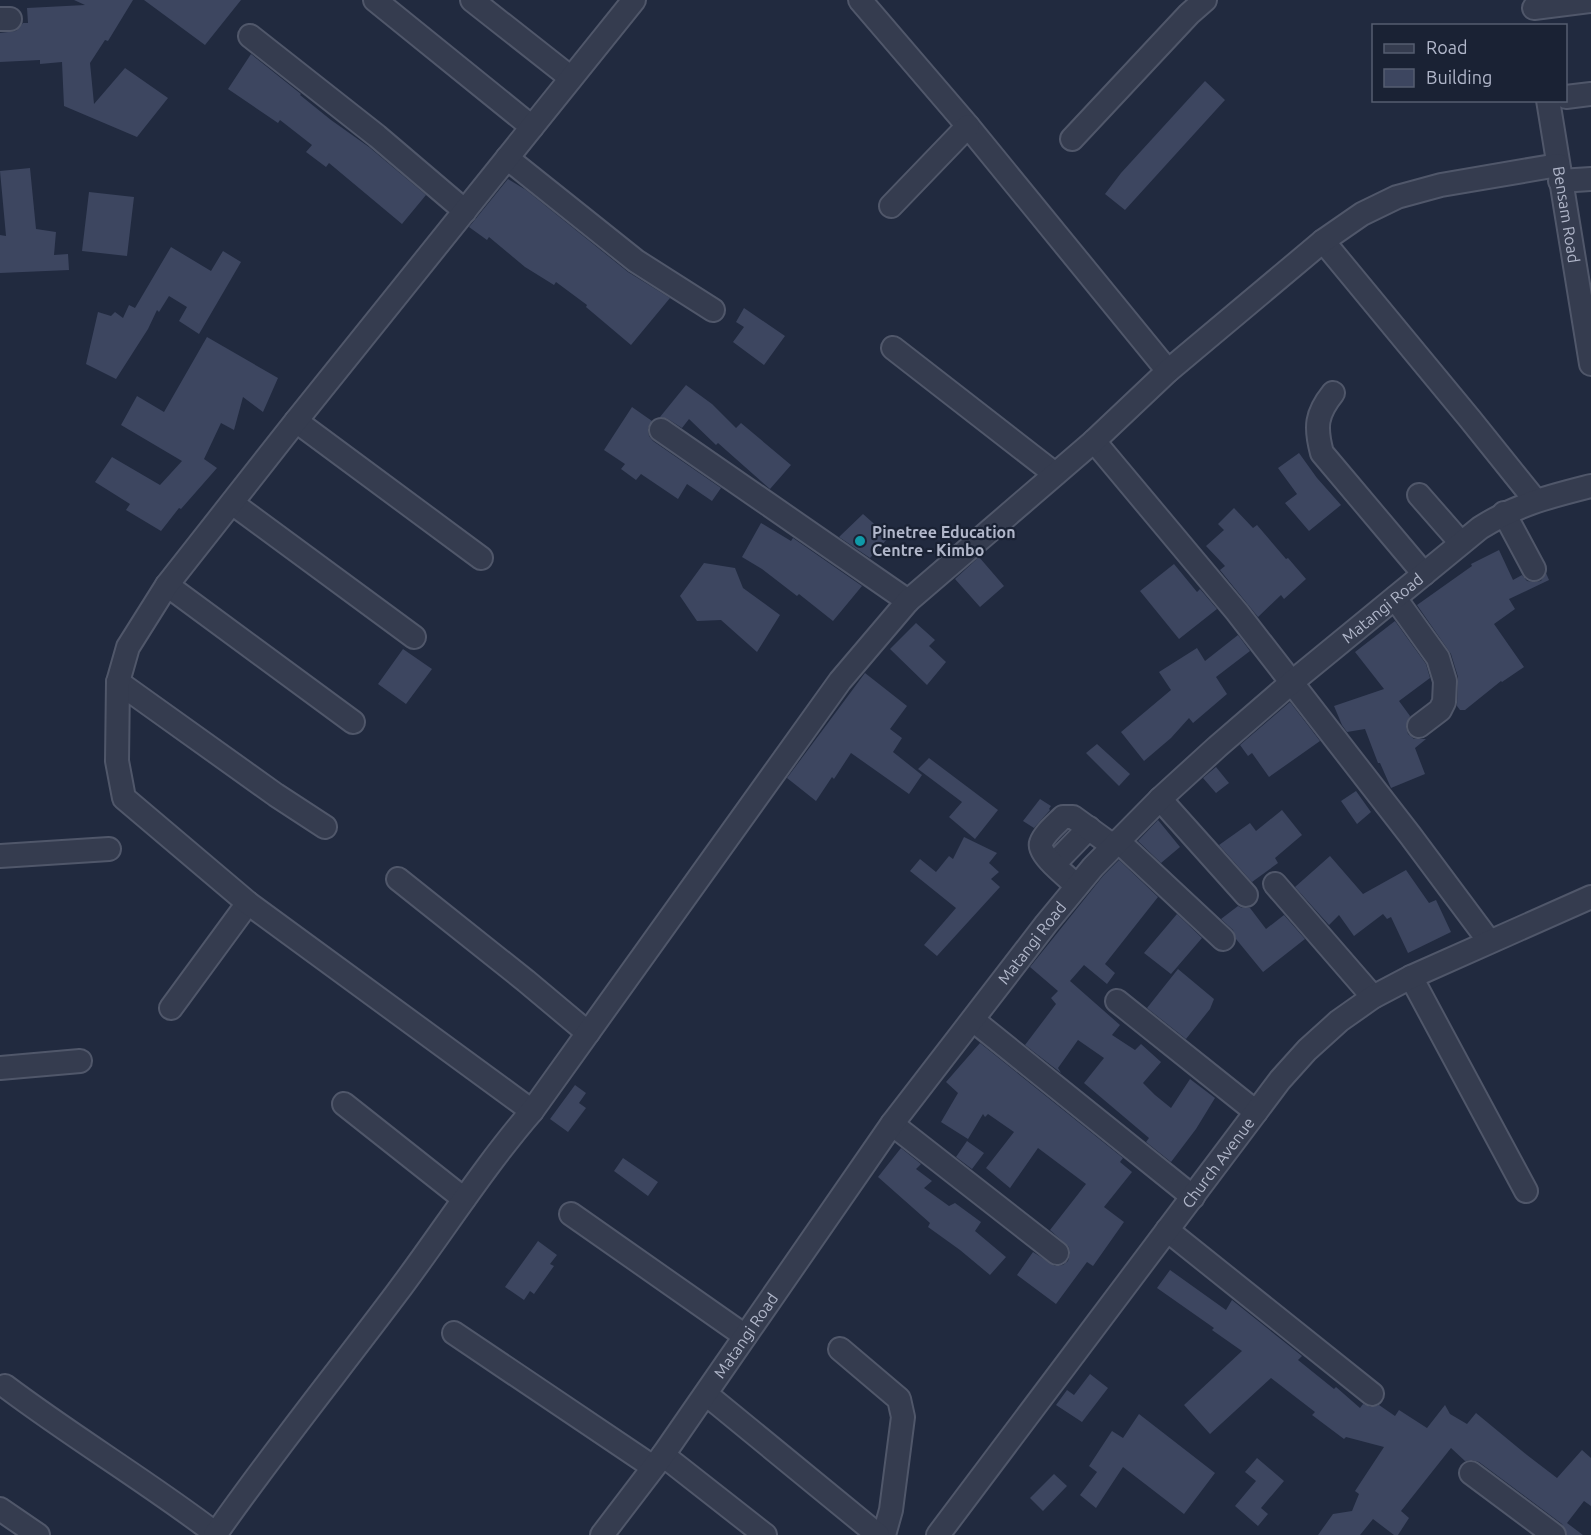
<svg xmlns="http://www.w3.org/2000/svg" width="1591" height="1535" font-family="Ubuntu,sans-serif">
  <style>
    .building { fill: #3d4660 }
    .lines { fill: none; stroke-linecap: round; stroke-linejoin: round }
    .minor-casing { stroke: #50576a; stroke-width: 26 }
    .minor { stroke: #353c4f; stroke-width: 22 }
    .culture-dot { fill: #0f9aa8; stroke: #1a2234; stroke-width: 2 }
    .labels { text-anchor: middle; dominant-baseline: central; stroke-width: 4.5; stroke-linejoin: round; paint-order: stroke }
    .street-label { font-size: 16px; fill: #b1b7ca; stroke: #1a2234 }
    .poi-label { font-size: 16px; font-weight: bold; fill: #b1b7ca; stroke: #1a2234; text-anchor: start }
  </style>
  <rect width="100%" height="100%" fill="#212a3f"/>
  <path class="building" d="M74 0H133L108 41 105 40 90 63 94 104 125 68 168 98 137 137 64 106 62 62 40 64V60L0 62V33L16 31 23 23H28L27 8 85 5Z
    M144 0H241L205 45Z
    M251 54 301 94 300 95 331 120 369 147 426 195 402 224 329 163 326 167 306 152 312 145 280 120 278 123 228 89Z
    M1205 81 1225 100 1125 210 1105 194 1121 173Z
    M30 168 36 229 56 232 54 255 68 254 69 270 0 273V235L6 236 0 171Z
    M508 179 526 190 628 272 670 298 631 345 586 307 587 305 556 282 554 285 525 267 489 237 487 240 469 227Z
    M89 192 134 197 127 256 82 251Z
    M171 247 211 271 223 251 241 262 199 334 179 321 187 307 169 296 159 312 157 310 148 329 116 379 86 364 98 312 111 316 115 312 123 318 129 305 135 308Z
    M744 308 785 336 764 365 733 342 744 327 736 322Z
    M207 337 278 378 263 412 243 397 234 430 221 423 204 459 217 468 181 509 179 508 161 531 126 510 130 504 95 482 112 457 160 485 182 461 121 425 137 396 164 412Z
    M686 385 712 404 736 428 741 423 791 465 770 489 718 443 716 445 689 419 682 428 668 419 660 417Z
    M632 407 652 421 648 429 649 436 653 441 721 488 712 501 687 484 678 499 641 474 636 480 621 469 625 464 604 450Z
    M1299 453 1317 478 1341 505 1309 531 1285 503 1297 494 1278 468Z
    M1234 508 1253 528 1257 525 1286 559 1288 558 1306 579 1284 599 1281 595 1258 617 1220 570 1225 566 1206 546 1224 530 1218 524Z
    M863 514 889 537 870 558 839 537Z
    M761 523 791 541 793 538 862 586 833 621 799 594 797 596 762 569 742 557Z
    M1499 550 1513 580 1522 575 1527 581 1534 582 1541 581 1546 573 1549 580 1509 599 1515 609 1494 624 1524 667 1502 682 1501 681 1465 710H1460L1457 706 1458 677 1451 654 1417 605 1472 566 1471 564Z
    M979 557 1004 586 980 607 955 579Z
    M704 563 735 568 743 588 780 615 757 652 721 620 697 621 680 596Z
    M1174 564 1197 592 1200 589 1217 609 1179 639 1140 591Z
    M1395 621 1426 664 1430 678 1399 701 1410 716 1406 727 1408 734 1414 739H1426L1415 748 1425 774 1391 788 1380 763H1378L1365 729 1347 732 1342 725 1334 706 1384 689 1355 652Z
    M916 623 935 640 929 646 946 662 927 685 890 649Z
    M1238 635 1250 651 1216 677 1227 694 1193 723 1189 718 1171 738 1144 761 1121 732 1171 690 1159 672 1197 648 1205 661Z
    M403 649 432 669 406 704 378 684Z
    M865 673 907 706 890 729 902 738 893 752 922 775 909 794 851 753 834 779 832 777 816 801 787 778Z
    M1290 702 1320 741 1269 777 1252 753 1248 756 1240 745Z
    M1097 744 1130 774 1119 786 1086 753Z
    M929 758 998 810 975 839 949 817 962 802 918 769Z
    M1216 767 1229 783 1216 793 1203 778Z
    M1356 791 1371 812 1357 824 1341 801Z
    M1040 799 1051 806 1049 809 1050 810 1034 828 1023 821Z
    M1282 810 1302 835 1275 858 1278 863 1252 882 1219 845 1250 823 1256 831Z
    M1158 820 1180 847 1161 863 1138 841Z
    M964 837 997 853 989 863 999 872 991 879 1000 887 937 956 924 945 956 908 910 871 920 859 936 872 949 856 953 859Z
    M1330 856 1363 894 1406 870 1429 903 1436 900 1451 932 1408 953 1391 917 1387 919 1383 914 1354 936 1339 915 1329 925 1295 887Z
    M1119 860 1158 897 1105 964 1115 973 1107 984 1084 965 1070 981 1120 1025 1112 1035 1135 1050 1141 1044 1161 1062 1143 1083 1155 1095 1171 1108 1190 1079 1215 1098 1196 1129 1171 1162 1146 1142 1149 1138 1084 1083 1104 1058 1078 1040 1058 1068 1061 1073 1025 1045 1056 1004 1051 998 1058 991 1030 967 1103 876Z
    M1238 906 1242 908H1250L1266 929 1284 915 1305 939 1263 972 1236 939 1233 930 1221 919Z
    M1177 914 1202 938 1171 974 1144 953Z
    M1178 969 1214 999 1210 1009 1186 1039 1147 1008Z
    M980 1043 1123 1158 1120 1162 1132 1172 1104 1207 1124 1222 1093 1266 1087 1262 1056 1304 1017 1275 1033 1252 1055 1266 1063 1265 1068 1261 1070 1254 1069 1247 1050 1230 1086 1184 1038 1148 1010 1188 986 1168 1014 1132 988 1114 985 1117 983 1114 968 1139 941 1122 958 1093 946 1082Z
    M575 1085 586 1093 579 1103 586 1108 568 1132 550 1119Z
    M967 1141 984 1153 972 1169 956 1157Z
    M901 1148 921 1164 916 1169 932 1181 924 1188 949 1206 955 1203 981 1222 975 1231 1006 1257 990 1275 960 1250 928 1227 930 1223 878 1177Z
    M623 1158 658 1182 648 1196 614 1171Z
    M538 1241 557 1255 550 1264 554 1266 534 1294 530 1291 524 1300 505 1287Z
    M1170 1270 1226 1310 1232 1300 1302 1356 1298 1360 1334 1389 1336 1387 1360 1408 1363 1404 1371 1407 1379 1405 1395 1416 1399 1410 1427 1428 1445 1405 1450 1414 1467 1424 1476 1413 1527 1455 1557 1478 1582 1450 1591 1458V1506L1584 1501 1567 1523 1583 1535H1567L1562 1524 1479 1462 1472 1460 1465 1461 1451 1448 1401 1511 1409 1518 1398 1535H1394L1373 1519 1360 1535H1318L1333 1514 1352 1511 1359 1494 1355 1491 1384 1447 1346 1437 1344 1439 1312 1415 1315 1412 1271 1378 1210 1434 1184 1405 1242 1351 1212 1330 1214 1328 1157 1288Z
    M1090 1374 1108 1388 1082 1422 1056 1405 1067 1390 1074 1395Z
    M1139 1414 1215 1473 1184 1514 1123 1467 1096 1508 1080 1495 1097 1472 1089 1466 1112 1431 1123 1438Z
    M1257 1458 1284 1481 1261 1508 1268 1514 1258 1526 1235 1506 1256 1481 1245 1472Z
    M1054 1474 1067 1486 1043 1511 1030 1498Z"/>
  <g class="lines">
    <defs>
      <g id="minor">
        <path d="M375 0 532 127"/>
        <path d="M472 0 571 78"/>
        <path d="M860 0 968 126 1168 371"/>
        <path d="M1534 8 1591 1"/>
        <path d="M0 19H10"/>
        <path d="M250 36 377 136 465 211"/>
        <path d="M1566 97 1591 94"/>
        <path id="s1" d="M1548 100 1591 364"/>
        <path d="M1072 139 1189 14 1205 0"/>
        <path d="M507 158 636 261 713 310"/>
        <path d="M1560 181 1591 179"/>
        <path d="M891 206 968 126"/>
        <path d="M1323 241 1470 419 1535 500"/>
        <path d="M893 348 1055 474"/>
        <path d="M1333 393C1316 414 1315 427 1322 453L1424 574"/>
        <path d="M296 421 481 558"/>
        <path d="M661 430 908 601"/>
        <path d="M1094 441 1237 612 1410 835 1489 941"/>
        <path d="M1419 495 1461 543"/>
        <path d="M232 503 414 637"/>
        <path d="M1504 513 1534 569"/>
        <path d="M167 585 353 722"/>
        <path d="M1395 598 1438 658 1445 681 1444 702 1440 710 1419 726"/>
        <path d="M118 682 276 795 325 827"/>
        <path d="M1160 799 1246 895"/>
        <path d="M1118 841 1223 939"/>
        <path d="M0 856 109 849"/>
        <path d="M1054 864 1089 828"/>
        <path d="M398 879 526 981 588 1033"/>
        <path d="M1275 884 1373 997"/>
        <path d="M1077 886C1069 878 1037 854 1041 843 1044 834 1056 824 1063 817H1073L1113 846"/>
        <path d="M1411 977 1526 1191"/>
        <path d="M1117 1001 1256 1112"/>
        <path d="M171 1008 248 903"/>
        <path d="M973 1020 1193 1197"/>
        <path d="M0 1068 80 1061"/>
        <path d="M344 1104 464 1199"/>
        <path d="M532 1111 248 903 124 798 117 761 118 682 128 647 167 585 296 421 634 0"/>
        <path d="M892 1124 1057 1253"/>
        <path d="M571 1214 745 1336"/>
        <path d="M1167 1230 1372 1394"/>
        <path d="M454 1333 653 1467"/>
        <path d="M840 1349 899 1399 903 1417 891 1510 884 1535"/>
        <path d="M5 1386C74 1438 148 1482 216 1534"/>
        <path d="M706 1394 878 1535"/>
        <path d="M663 1455 765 1535"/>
        <path d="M1471 1473 1554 1535"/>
        <path d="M0 1509 38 1535"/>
        <path d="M215 1535C273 1452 336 1374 396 1294 442 1233 482 1169 532 1111L840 681 908 601 1094 441 1168 371 1323 241 1362 214 1397 197 1441 185 1558 165"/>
        <path id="s2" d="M602 1535 663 1455 892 1124 1046 924 1093 867 1160 799 1217 747 1291 683 1480 528C1518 504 1548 497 1591 486"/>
        <path id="s3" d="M938 1535 1280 1080 1307 1050 1339 1021 1373 997 1411 977 1591 897"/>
      </g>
    </defs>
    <use href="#minor" class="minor-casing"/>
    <use href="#minor" class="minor"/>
  </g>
  <circle class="culture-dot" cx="860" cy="541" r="6"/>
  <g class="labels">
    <g class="street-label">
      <text stroke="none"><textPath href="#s1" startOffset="116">Bensam Road</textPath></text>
      <text stroke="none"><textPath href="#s2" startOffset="1218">Matangi Road</textPath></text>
      <text stroke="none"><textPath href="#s2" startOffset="732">Matangi Road</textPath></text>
      <text stroke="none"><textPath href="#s3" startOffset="466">Church Avenue</textPath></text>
      <text stroke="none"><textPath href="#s2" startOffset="246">Matangi Road</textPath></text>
    </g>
    <g class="poi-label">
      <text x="872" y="532">Pinetree Education<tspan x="872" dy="18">Centre - Kimbo</tspan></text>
    </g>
  </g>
  <rect x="1372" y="24" width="195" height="78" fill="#1a2234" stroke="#565e70" stroke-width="1.5"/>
  <rect x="1384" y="44" width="30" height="9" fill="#353c4f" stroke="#565e70" stroke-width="1.5"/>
  <text x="1426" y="54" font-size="18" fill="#b1b7ca">Road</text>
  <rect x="1384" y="69" width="30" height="18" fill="#3d4660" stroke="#565e70" stroke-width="1.5"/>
  <text x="1426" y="84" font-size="18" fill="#b1b7ca">Building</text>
</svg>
